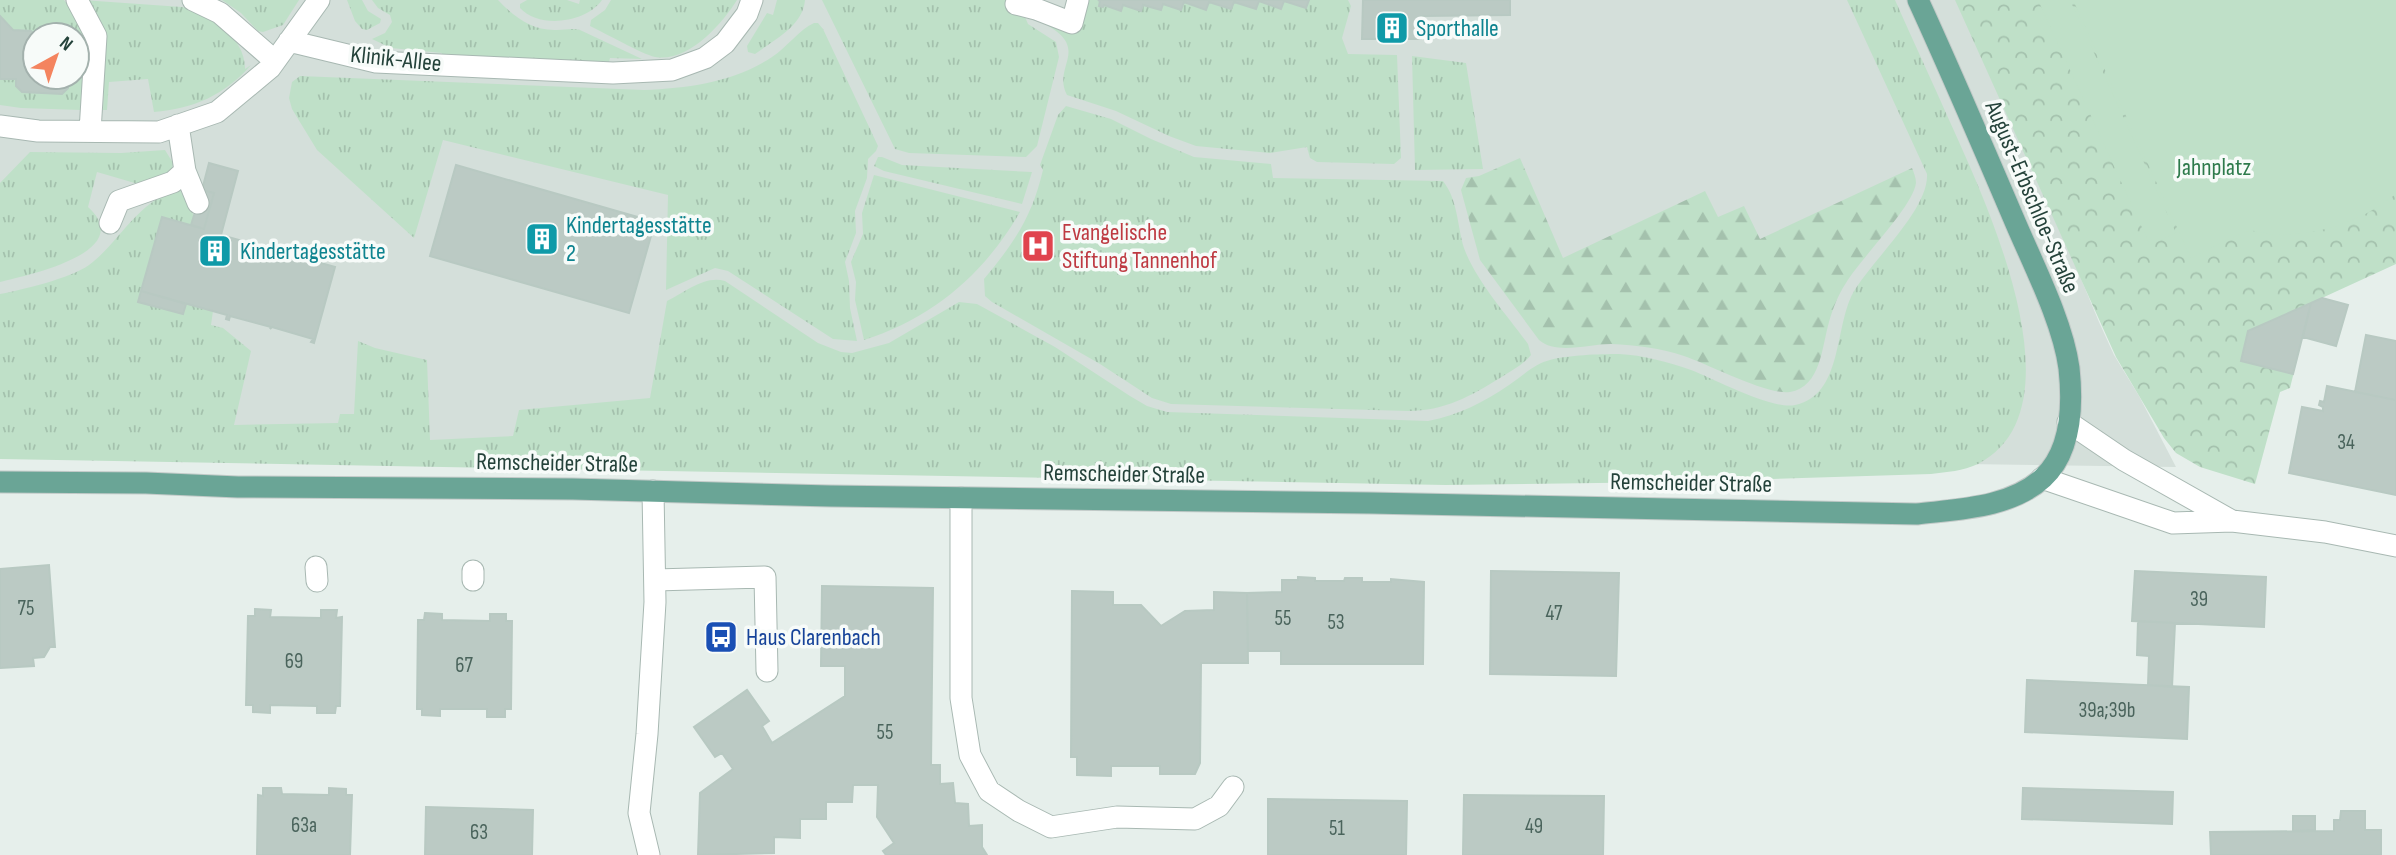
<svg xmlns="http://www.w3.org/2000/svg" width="2396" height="855" font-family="'Sofia Sans Condensed',sans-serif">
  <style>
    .built { fill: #d4dfda; fill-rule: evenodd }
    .grass { fill: url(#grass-tufts) }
    .forest { fill: url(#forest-firs) }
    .park { fill: url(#park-crowns) }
    .pitch { fill: #bfe0c8 }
    .building { fill: #bbcac4; stroke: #b8c9c2; stroke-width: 2 }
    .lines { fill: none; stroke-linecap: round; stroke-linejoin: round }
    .minor-casing { stroke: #a8b8b2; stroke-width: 23 }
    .major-casing { stroke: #c2cac8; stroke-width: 23 }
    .minor { stroke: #fff; stroke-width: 21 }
    .major { stroke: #6aa596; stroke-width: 21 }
    .labels { text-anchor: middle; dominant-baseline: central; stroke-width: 7; stroke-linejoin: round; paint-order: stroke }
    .number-label { font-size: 21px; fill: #4a645c }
    .culture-label { font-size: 24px; fill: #0d838f; stroke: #f7fbf9; text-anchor: start }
    .street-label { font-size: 24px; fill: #24423a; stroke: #f7fbf9 }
    .park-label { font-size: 24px; fill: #2d7a4b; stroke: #f7fbf9 }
    .health-label { font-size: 24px; fill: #be3a42; stroke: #f7fbf9; text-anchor: start }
    .transit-label { font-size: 24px; fill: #164399; stroke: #f7fbf9; text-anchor: start }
  </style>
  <defs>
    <pattern id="grass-tufts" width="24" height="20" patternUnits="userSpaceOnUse" patternTransform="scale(1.75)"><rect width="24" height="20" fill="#bfe0c8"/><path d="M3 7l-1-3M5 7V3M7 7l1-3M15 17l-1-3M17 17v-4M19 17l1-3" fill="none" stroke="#a4c1ad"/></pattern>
    <pattern id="forest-firs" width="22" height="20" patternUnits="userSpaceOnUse" patternTransform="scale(1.75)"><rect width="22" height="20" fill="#bfe0c8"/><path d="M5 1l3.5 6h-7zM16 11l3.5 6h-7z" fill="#a4c1ad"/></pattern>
    <pattern id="park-crowns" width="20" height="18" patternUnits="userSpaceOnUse" patternTransform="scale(1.75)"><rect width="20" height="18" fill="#bfe0c8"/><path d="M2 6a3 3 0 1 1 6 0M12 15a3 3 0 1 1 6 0" fill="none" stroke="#a4c1ad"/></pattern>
  </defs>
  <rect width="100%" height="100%" fill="#e6efeb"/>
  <path class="built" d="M0 0H1965L2099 322 2114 355 2139 396 2176 467 0 435ZM35 35H77V77H35Z"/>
  <path class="grass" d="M0 0H64C75 14 88 29 87 48L77 50V35H35L31 31 13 30 0 16Z
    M82 0 182 7C208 14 246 37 245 69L251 65C225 95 193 109 154 112L148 79 109 82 107 110H103L105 61 103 38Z
    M222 0H299L283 25 263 32 258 31 241 13Z
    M347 0H362L368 11 381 19 380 23 367 30 362 29 355 21Z
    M372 0H498C514 17 532 31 557 30 566 30 571 28 580 30L642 59 610 58 609 62 442 56V53L391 48 372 39 385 33 392 22 390 15 378 8Z
    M527 0H567L579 4 580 0H602C586 23 539 29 520 8V4Z
    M611 0H737C722 24 688 63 655 57 642 54 605 33 590 26L591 20 605 10Z
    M777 0H805C803 26 774 40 755 54L748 52 747 46 767 13 773 15Z
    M822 0H1018L1028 24 1056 42 1059 57 1037 146 1026 157 909 153 895 149Z
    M1078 0H1098L1100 1 1099 6 1103 7 1104 5 1121 11 1123 5H1143L1161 10 1163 4 1184 2 1206 9 1209 2 1231 9 1234 2 1256 9 1259 1 1281 9 1284 1 1306 8 1309 0H1348L1351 6 1342 38 1348 54 1397 55 1401 158 1394 164 1317 162 1310 158 1307 147 1270 153 1196 146 1169 136 1116 111 1067 95C1051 65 1095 48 1039 21L1071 23Z
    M1847 0H1895C1913 41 1932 81 1950 122 1984 198 2085 409 1978 464 1963 471 1947 472 1931 474L1672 482 1446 485 0 459V294C22 290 71 278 89 265 119 243 140 197 180 190L194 216 191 226 162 217 139 302 183 314 186 304 213 311 211 325 223 328 251 351 234 425 338 423 340 414H354L358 341 375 348 427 360 430 440 513 436 519 410 650 398 667 301C685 292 705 275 725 281L818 343 841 352 852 353 889 343 959 302 977 304 1055 347 1130 396 1147 406 1167 412 1428 421C1459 415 1484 402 1509 385 1522 376 1536 363 1550 360 1568 355 1599 354 1619 354 1643 355 1668 362 1691 370 1715 379 1771 410 1795 405 1843 395 1834 328 1853 293 1871 261 1929 210 1927 174Z
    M814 23H818L823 29 878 146 876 151 868 159 867 178 855 211 856 233 845 262 849 281 850 308 857 341 833 339 728 271 715 268 666 290 668 195 443 140 414 238 317 150 292 109 289 98 292 82 300 76 644 90C689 88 734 82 772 57 786 48 800 29 814 23Z
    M1412 56 1466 63 1483 169 1415 170Z
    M77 72 86 82 81 110 21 108 0 105V79H16V86L22 92 61 94 68 88V77H77Z
    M1066 106 1111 119 1151 139 1194 157 1271 164 1273 178 1443 181C1458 200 1457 225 1464 248 1476 281 1507 315 1528 344L1531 355C1523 365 1511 371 1500 378 1471 396 1444 411 1408 411L1171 404 1152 398 1100 364 992 302 985 296 984 279C1014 243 1032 217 1043 170L1040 165 1058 115Z
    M165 150 173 163 171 173 145 186 97 172 88 207C138 252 28 275 0 282V183L30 152 121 153Z
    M878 157H882L902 165 1032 172 1022 204 884 171 874 166Z
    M874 175 1020 212C984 274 933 318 864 340L855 300 856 282 851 262 863 234 862 213Z"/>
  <path class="forest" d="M1520 158 1563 258 1705 191 1718 217 1744 206 1760 239 1912 168C1914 173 1916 178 1916 183 1913 207 1860 259 1846 283 1838 295 1833 308 1829 322 1822 346 1821 387 1790 392 1769 396 1708 364 1684 356 1661 348 1636 345 1611 344 1589 344 1556 355 1539 340L1480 260 1461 190 1466 178 1479 176Z"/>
  <path class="park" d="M1955 0H2396V264L2311 303 2290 388 2280 392 2255 484 2200 467 2176 453 2164 438 2116 357Z"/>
  <path class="pitch" d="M2038 0H2070L2176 233 2150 245Z
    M2073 0H2396V194C2358 223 2324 234 2276 235 2268 235 2258 230 2250 231 2240 232 2202 253 2191 258Z"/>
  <path class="building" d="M1098 0H1309L1306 8 1284 1 1281 9 1259 1 1256 9 1234 2 1231 9 1209 2 1206 10 1184 2 1181 10 1163 4 1161 10 1143 5 1141 11 1123 5 1121 11 1104 5 1103 7 1099 6 1100 1Z
    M1363 0H1510V15L1421 16V39H1362Z
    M0 16 13 30 31 31 35 35V77H68V88L62 94 22 92 16 86V79H0Z
    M209 163 238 171 221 235 335 267 314 343 311 342 313 339 272 327 270 329 271 327 230 316 229 320 226 319 227 315 141 291 162 217 204 229 214 193 202 190Z
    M456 165 655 222 629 313 430 256Z
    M202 190 214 193 204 229 191 225Z
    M141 291 186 304 183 314 138 302Z
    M2322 298 2348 305 2336 346 2303 337 2311 303Z
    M2311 303 2293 374 2241 361 2248 331Z
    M2366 335 2396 341V400L2355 392Z
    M2327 386 2396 400V495L2289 473 2302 407 2323 411V407L2319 405 2320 401 2324 402Z
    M49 565 55 647H50L44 657 33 658 34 666 0 668V569Z
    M1491 571 1619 573 1616 676 1490 674Z
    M2135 571 2266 577 2264 627 2132 621Z
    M1298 577 1315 578V581H1344L1345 578H1362V582H1391V579L1424 582 1423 664H1281V651H1248L1247 593 1282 592V580H1298Z
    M822 586 933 588 931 765H940V784L953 783 955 803 968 804 969 826 982 825V847L987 855H886L883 851 894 843 877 817 878 785H853L852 802H826V819H800V838L774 837V853L698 855 700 793 733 769 722 753 715 757 694 727 747 690 769 721 762 726 772 743 845 696V666H821Z
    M1072 591 1113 592V605H1141L1161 626 1185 611 1214 610V592L1247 593 1248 663H1201L1200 763 1195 774H1160V766H1111V776L1077 775V757H1071Z
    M255 609 271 610 270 617 321 618V610H337L336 618 342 617 340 706H336L335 713H317V706L270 705V713L253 712V705H246L248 616H255Z
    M425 613 442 614V620L490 621V614H506V621H512L511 709H505V717H487V709H440V716L422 715V709H417L418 620H424Z
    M2138 621 2175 623 2172 687 2148 685 2149 656 2137 655Z
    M2027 680 2189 687 2187 739 2025 732Z
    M263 788H281L282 794 329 795V788L346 789V795H352L350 855H257L258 795 263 796Z
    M2023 788 2173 792 2172 824 2022 819Z
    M1464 795 1604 796 1603 855H1463Z
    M1268 799 1407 801 1406 855H1268Z
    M426 807 533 810 532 855H425Z
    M2341 811H2365V830H2381V855H2211L2210 832 2334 831V820H2340Z
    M2293 816H2315V830L2293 831Z"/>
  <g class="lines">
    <defs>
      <path id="minor" d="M77 0 96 36 90 131
        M193 0 220 13 275 61
        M1018 0 1016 4 1036 9 1072 23 1078 0
        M289 41 376 62 613 73 672 70 705 58 725 43 747 14 752 0
        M178 125 185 171 198 203
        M0 126 38 131 159 132 217 112 270 68 319 0
        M110 223 119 201 173 182 185 171
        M2068 422 2124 460 2232 521
        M2042 478 2173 523 2232 521 2325 532 2396 546
        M961 498V698L970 755 989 791 1019 811 1051 827 1117 817 1195 819 1219 806 1233 787
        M316 567 317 581
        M473 580V571
        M655 580 765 577 767 671
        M649 855 639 813 647 734 655 602 653 491"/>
      <path id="major" d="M0 482 146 483 238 487 573 489 830 496 1370 503 1917 514C1959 509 2010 508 2043 478 2072 451 2073 405 2069 368 2063 323 2034 266 2016 224 1984 149 1952 74 1918 0"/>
    </defs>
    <use href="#minor" class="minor-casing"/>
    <use href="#major" class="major-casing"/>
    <use href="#minor" class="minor"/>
    <use href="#major" class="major"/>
  </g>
  <defs>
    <symbol id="building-square" viewBox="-11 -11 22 22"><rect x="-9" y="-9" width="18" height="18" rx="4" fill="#0f9aa8" stroke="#f7fbf9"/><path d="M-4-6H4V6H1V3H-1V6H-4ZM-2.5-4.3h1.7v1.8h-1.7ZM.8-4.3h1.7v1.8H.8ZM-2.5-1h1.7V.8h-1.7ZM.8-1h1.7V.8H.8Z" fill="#fff"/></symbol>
    <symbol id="hospital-square" viewBox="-11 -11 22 22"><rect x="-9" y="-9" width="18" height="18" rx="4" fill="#e0444e" stroke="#f7fbf9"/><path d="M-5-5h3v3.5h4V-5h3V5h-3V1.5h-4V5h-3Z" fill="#fff"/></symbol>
    <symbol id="bus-square" viewBox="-11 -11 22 22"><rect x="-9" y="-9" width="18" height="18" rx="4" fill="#1a4fb4" stroke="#f7fbf9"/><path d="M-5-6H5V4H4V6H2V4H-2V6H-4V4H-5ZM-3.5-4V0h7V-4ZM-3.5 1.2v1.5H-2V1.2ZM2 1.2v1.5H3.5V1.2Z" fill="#fff"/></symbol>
  </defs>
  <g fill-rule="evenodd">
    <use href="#building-square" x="1373" y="9" width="38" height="38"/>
    <use href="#building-square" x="523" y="220" width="38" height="38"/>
    <use href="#hospital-square" x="1019" y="227" width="38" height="38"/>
    <use href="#building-square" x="196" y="232" width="38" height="38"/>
    <use href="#bus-square" x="702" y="618" width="38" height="38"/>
  </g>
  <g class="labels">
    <g class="number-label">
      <text x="2346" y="442">34</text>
      <text x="2199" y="599">39</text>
      <text x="26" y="608">75</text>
      <text x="1554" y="613">47</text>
      <text x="1283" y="618">55</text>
      <text x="1336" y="622">53</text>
      <text x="294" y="661">69</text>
      <text x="464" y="665">67</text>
      <text x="2107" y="710">39a;39b</text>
      <text x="885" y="732">55</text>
      <text x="304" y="825">63a</text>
      <text x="1534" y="826">49</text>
      <text x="1337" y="828">51</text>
      <text x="479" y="832">63</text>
    </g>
    <g class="culture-label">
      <text x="1416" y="28">Sporthalle</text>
      <text x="566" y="225">Kindertagesstätte<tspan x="566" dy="28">2</tspan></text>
      <text x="240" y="251">Kindertagesstätte</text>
    </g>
    <g class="street-label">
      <text transform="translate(396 59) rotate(6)">Klinik-Allee</text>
      <text transform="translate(2032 197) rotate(67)">August-Erbschloe-Straße</text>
      <text transform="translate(557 463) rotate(1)">Remscheider Straße</text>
      <text transform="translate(1124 474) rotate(1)">Remscheider Straße</text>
      <text transform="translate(1691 483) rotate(1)">Remscheider Straße</text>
    </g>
    <g class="park-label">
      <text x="2214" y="167">Jahnplatz</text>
    </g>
    <g class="health-label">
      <text x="1062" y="232">Evangelische<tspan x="1062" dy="28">Stiftung Tannenhof</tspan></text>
    </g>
    <g class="transit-label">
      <text x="746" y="637">Haus Clarenbach</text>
    </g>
  </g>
  <g transform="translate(56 56) rotate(40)"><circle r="33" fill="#f7fbf9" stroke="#a3b1ad" stroke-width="2"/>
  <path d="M0-5L12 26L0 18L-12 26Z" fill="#f4845f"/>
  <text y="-10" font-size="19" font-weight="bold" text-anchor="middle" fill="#24423a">N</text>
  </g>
</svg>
